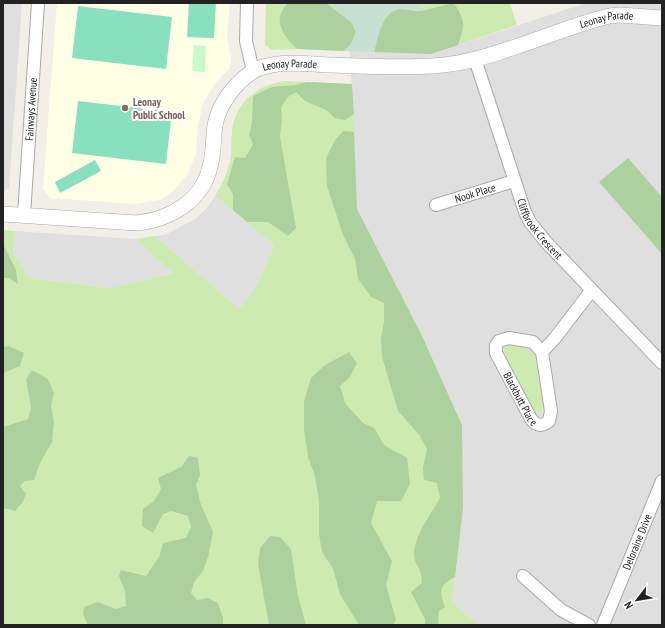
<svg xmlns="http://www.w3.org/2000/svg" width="665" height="628" font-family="'PT Sans Narrow',sans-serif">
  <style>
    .residential { fill: #e0dfdf }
    .education { fill: #ffffe5 }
    .grass { fill: #cdebb0 }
    .forest { fill: #add19e }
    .wetland { fill: #c6e0d4 }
    .park { fill: #c8facc }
    .pitch { fill: #88e0be }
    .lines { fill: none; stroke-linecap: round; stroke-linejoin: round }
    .minor-casing { stroke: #a9a9a9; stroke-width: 14 }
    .tertiary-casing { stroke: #a9a9a9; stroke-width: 16 }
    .minor { stroke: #fff; stroke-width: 12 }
    .tertiary { stroke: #fff; stroke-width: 15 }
    .education-dot { fill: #8d6e63; stroke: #fff; stroke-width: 1.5 }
    .labels { text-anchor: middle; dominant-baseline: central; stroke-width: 4; stroke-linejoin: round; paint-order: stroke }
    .street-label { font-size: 11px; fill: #222; stroke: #fff }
    .education-label { font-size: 11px; font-weight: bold; fill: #785e54; stroke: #fff; text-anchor: start }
  </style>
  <rect width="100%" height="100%" fill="#f2efe9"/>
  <path class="residential" d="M3 3H22L9 188 3 192Z
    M586 3H662V625H478L452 602 463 508 462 425 422 336 357 209 350 51 431 54Z
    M215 196 274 245 258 284 239 309 155 236 167 234 195 219 207 208Z
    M15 231 135 239 173 273 110 288 30 278 13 254Z"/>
  <path class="education" d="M57 3H230L227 36 231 60 229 69 216 82 203 103 198 126 196 153 189 172 175 190 160 200 135 204 50 198 43 189Z"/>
  <path class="grass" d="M266 3H510L517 25 431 54 297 49 272 50 265 45Z
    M285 81 352 84 357 209 422 336 462 425 463 508 452 602 478 625H3V230L15 231 13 254 30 278 110 288 173 273 135 239 155 236 239 309 258 284 274 245 215 196C222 185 227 174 230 162 232 152 231 142 232 131 235 102 257 85 285 81Z
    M510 345 527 348 535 356 544 406 541 412H533L503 355 505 348Z"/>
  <path class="forest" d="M288 3H326L351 22 356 32 351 44 344 51 297 49C283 35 271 20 288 3Z
    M454 3C466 22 465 24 458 45L431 54 374 52C378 38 382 11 400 9 406 9 412 11 418 11 431 10 442 5 454 3Z
    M307 82 352 84 354 114 345 120 335 118 326 110 305 101 296 92 288 97 281 107 282 117 280 137 296 228 288 236 268 222H247L233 210V194L227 184 235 157 245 158 253 144 249 135 252 123 253 96 272 87 296 85Z
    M343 131 354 132 357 209 422 336 462 425 463 508 455 577C439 585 439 591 445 607L439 611 438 623 440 625H425V619L411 592 422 583C422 568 415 565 414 556 413 537 431 514 440 498L437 483 424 480 423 468 427 449 420 436 398 411 382 357 381 338 384 322V303L371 297 358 279 355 259 343 235 327 186 326 158 335 140Z
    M628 158 662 197V254L599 182Z
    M3 244 16 270 18 284 9 278H3Z
    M9 346 24 353 20 366 3 373V347Z
    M349 352 357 363 350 377 340 386 345 403 363 423 374 428 384 445 407 458 410 484 401 501H377L371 523 392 561 386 585 396 620 393 625H359L340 594 333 569 322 552 319 534V501L315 476 308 457 304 429V401L311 378 325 365Z
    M32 370 48 379 54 393 51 406 54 422 52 442 40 463 34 480 25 481 20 486 26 494 22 503 15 511 3 508V427L28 419 31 407 26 379Z
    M189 456 198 458 200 475 196 485 201 505 213 532 208 557 203 571 194 582 191 593 197 600 208 598 218 603 223 618V625H88L83 614 84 607 98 602 116 609 126 606 125 591 119 576 121 570 146 576 159 557 163 543 186 538 191 527 188 516 171 511 163 514 153 533 142 526 143 509 154 501 161 489 158 478 181 467Z
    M270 536 280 537 291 549 298 596 306 625H269L258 564 260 548Z"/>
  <path class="wetland" d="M337 3H412L425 10C417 11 409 9 400 9 382 10 378 38 374 52L344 51 351 44 356 32 351 22 333 8Z"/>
  <path class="park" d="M194 45 206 46 205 72 192 71Z"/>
  <path class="pitch" d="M189 3H216L214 38 187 37Z
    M78 6 172 17 166 69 72 58Z
    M78 101 172 112 166 164 72 153Z
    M95 160 101 171 60 193 55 182Z"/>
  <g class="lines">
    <defs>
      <g id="minor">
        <path d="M247 3 246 41 253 71"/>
        <path id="s1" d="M475 59 525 212 530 222 546 242 662 363"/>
        <path id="s2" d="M436 205 514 181"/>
        <path id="s3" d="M24 215 38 3"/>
        <path id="s4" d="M542 352 533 342 509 338 499 341 496 345V353L531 419C536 426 542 427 549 421L551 411 542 352 555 338 591 291"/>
        <path d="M523 576 561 610 589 625"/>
        <path id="s5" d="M603 625 662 481"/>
      </g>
      <g id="tertiary">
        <path id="s6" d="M3 214 136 223C170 220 202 201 210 167 214 153 213 139 215 125 219 104 235 83 252 72 273 59 306 64 330 65 364 66 398 68 432 66 490 63 552 30 609 16L620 15 662 18"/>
      </g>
    </defs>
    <use href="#minor" class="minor-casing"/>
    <use href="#tertiary" class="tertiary-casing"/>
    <use href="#minor" class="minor"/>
    <use href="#tertiary" class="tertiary"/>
  </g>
  <circle class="education-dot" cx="125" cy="108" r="4"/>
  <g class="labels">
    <g class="street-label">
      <text stroke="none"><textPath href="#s6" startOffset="704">Leonay Parade</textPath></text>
      <text stroke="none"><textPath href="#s6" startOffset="380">Leonay Parade</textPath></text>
      <text stroke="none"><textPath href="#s3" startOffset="106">Fairways Avenue</textPath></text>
      <text stroke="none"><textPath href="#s2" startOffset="41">Nook Place</textPath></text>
      <text stroke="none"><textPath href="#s1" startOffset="183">Cliffbrook Crescent</textPath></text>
      <text stroke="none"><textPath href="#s4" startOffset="113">Blackbutt Place</textPath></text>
      <text stroke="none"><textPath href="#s5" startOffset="90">Deloraine Drive</textPath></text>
    </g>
    <g class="education-label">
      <text x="133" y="102">Leonay<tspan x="133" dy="13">Public School</tspan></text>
    </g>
  </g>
  <rect width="665" height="628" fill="none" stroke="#222222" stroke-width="8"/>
  <g transform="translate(637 600) rotate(239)" stroke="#ffffff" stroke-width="3" paint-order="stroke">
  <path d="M0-3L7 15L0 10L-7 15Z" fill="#222222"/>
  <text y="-6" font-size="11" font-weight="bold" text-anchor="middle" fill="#222222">N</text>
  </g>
</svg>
